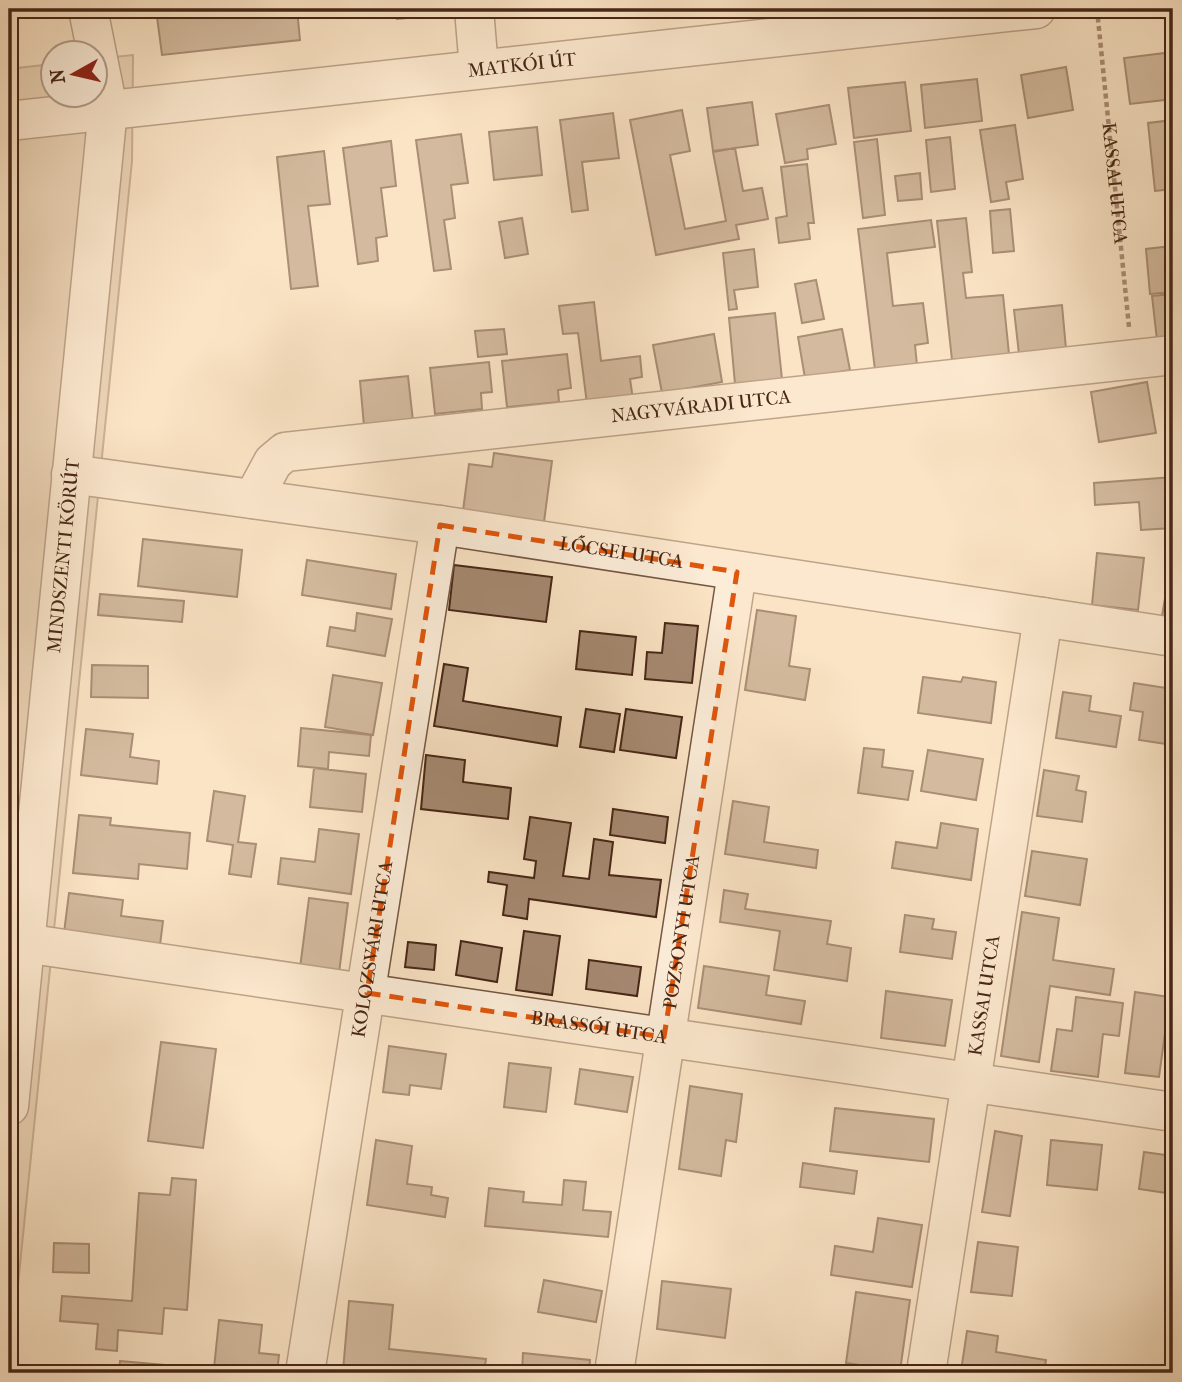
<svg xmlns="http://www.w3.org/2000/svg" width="1182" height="1382" font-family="'IM FELL French Canon',serif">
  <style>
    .green { fill: #dcc4a7; stroke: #92755e; stroke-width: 2 }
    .building { fill: #a58971; stroke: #472616; stroke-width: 2 }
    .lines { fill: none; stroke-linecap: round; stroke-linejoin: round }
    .minor-casing { stroke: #745642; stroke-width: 41 }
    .path { stroke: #472616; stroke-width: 4.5; stroke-dasharray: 5 3.5; stroke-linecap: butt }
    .minor { stroke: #fcedd9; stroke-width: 38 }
    .marked { fill: none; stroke: #e0560c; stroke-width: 5; stroke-dasharray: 14 9; stroke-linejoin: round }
    .labels { text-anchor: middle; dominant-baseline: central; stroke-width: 5; stroke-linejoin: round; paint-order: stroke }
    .street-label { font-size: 19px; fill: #472616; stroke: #fcedd9 }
  </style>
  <rect width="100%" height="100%" fill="#fbe4c5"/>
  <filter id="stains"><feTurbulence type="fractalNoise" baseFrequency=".00286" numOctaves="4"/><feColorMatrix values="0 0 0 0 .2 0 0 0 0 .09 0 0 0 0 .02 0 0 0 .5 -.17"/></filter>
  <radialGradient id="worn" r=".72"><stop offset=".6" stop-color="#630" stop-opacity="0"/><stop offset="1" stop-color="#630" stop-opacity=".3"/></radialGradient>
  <path class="green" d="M133 55 132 161 9 1373V69L52 64V94H94L95 59Z"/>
  <path class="building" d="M156 9H297L300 40 162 55Z
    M396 9H462V13L397 19Z
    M1173 52V99L1130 104 1124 58Z
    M1066 67 1073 110 1028 118 1021 75Z
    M977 79 982 121 925 128 921 85Z
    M905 82 911 131 854 138 848 88Z
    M752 102 758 145 713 151 707 108Z
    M829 105 836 144 807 149 808 159 785 163 776 114Z
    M682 110 690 151 670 155 685 229 726 221 713 152 735 148 743 191 762 188 768 219 736 225 739 239 656 255 630 120Z
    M613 113 619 158 582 162 588 210 572 212 560 120Z
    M1173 120V189L1155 191 1148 123Z
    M1015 125 1023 179 1006 182 1009 199 991 202 980 130Z
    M537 127 542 175 494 180 489 132Z
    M461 134 468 183 451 185 455 218 444 220 451 269 434 271 416 140Z
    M950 137 955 189 931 192 926 140Z
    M877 139 885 215 863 218 854 142Z
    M391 141 396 186 381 188 387 236 376 238 378 261 358 264 343 148Z
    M324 151 330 204 308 206 318 286 291 289 277 157Z
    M807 164 814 223H808L810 239 779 243 776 218 787 216 781 167Z
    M920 173 922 199 898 201 895 176Z
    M1010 209 1014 251 993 253 990 211Z
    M522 218 528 254 505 258 499 222Z
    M966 218 972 272 963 273 966 298 1003 295 1009 354 952 360 937 221Z
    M931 220 935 247 887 253 893 306 923 303 928 343 915 345 917 365 875 370 858 229Z
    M1171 246 1173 292 1150 294 1146 249Z
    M754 249 758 287 734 290 737 309 729 310 723 253Z
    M816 280 824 319 802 323 795 284Z
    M1173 294V338L1157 340 1152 296Z
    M594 302 601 361 640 356 642 377 630 379 633 399 587 404 578 333 563 334 559 306Z
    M1062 305 1066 349 1019 354 1014 310Z
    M775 313 782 379 735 384 729 318Z
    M504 329 507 354 478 357 475 331Z
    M842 329 850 370 805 378 798 337Z
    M714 334 722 382 662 393 653 345Z
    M567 354 571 388 558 390 559 402 507 407 502 361Z
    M489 362 492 392 481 393 482 409 435 414 430 368Z
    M408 376 413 421 364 426 360 381Z
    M1147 382 1156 433 1099 442 1091 392Z
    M494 453 552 461 544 522 463 511 469 464 492 467Z
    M1173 477V528L1141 530 1139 502 1095 505 1094 483Z
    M143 539 242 550 237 597 138 586Z
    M1097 553 1144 558 1138 610 1092 605Z
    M307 560 396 574 391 609 302 595Z
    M454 565 552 577 546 622 449 610Z
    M1170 569 1173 570V618L1162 616Z
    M100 594 184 601 182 622 98 615Z
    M757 610 796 616 789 666 810 669 805 700 745 690Z
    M357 613 392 619 385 656 327 646 330 627 355 631Z
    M665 623 698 626 692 683 645 679 647 652 662 653Z
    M580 631 636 637 632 675 576 669Z
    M444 664 468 668 463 701 561 717 557 746 434 726Z
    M92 665 148 666V698L91 697Z
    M333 675 382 683 373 735 325 727Z
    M923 677 961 682 963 677 996 682 991 723 918 713Z
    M1134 683 1173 689V745L1139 740 1143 712 1130 710Z
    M1063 692 1091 696 1089 711 1121 716 1116 747 1056 738Z
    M586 709 620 714 614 752 580 747Z
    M626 709 682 717 676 758 620 750Z
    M301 728 371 735 369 756 329 752 328 769 298 766Z
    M86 729 133 734 130 757 159 761 157 784 81 775Z
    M864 748 884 750 882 767 913 771 908 800 858 793Z
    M928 750 983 759 976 800 921 791Z
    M426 755 465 760 463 782 511 788 508 819 421 809Z
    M314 768 366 774 362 812 310 807Z
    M1044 770 1079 776 1076 790 1086 792 1082 822 1037 816Z
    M214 791 245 796 238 842 256 844 251 877 229 874 233 845 207 841Z
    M733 801 769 807 764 842 818 850 816 868 725 854Z
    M613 809 668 817 665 843 610 835Z
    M79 815 111 818 110 825 190 833 187 869 139 864 138 879 73 873Z
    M530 817 571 823 563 876 589 879 594 839 613 842 609 875 661 880 656 917 529 899 527 919 503 915 507 885 488 882 489 872 534 878 536 861 524 859Z
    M941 823 978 829 971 880 892 868 896 842 937 848Z
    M319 829 359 834 351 894 278 884 281 858 315 862Z
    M1032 851 1087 859 1080 905 1025 896Z
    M1170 888H1173V919L1166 918Z
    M724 890 748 894 745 909 831 921 827 944 851 948 847 981 774 970 780 931 720 922Z
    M69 893 123 900 121 916 163 921 160 945 64 933Z
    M309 898 348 903 339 973 300 968Z
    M1022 912 1059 918 1053 960 1114 969 1110 995 1050 986 1039 1062 1001 1056Z
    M905 915 934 919 932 929 956 932 952 959 900 952Z
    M524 931 560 936 552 995 516 990Z
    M461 941 502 948 497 982 456 975Z
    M408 942 436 945 434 970 405 967Z
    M589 960 641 967 637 996 586 989Z
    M704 966 769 976 766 995 805 1001 801 1024 698 1008Z
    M886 991 952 1000 945 1046 881 1038Z
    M1135 992 1170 997 1159 1077 1125 1073Z
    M1076 997 1123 1003 1119 1036 1103 1034 1098 1077 1051 1071 1057 1029 1072 1031Z
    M1170 1041 1173 1042V1081L1165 1080Z
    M161 1042 216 1049 203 1148 148 1141Z
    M389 1046 446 1054 441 1089 410 1085 409 1095 383 1092Z
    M509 1063 551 1068 546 1112 504 1107Z
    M580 1069 633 1077 627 1112 575 1104Z
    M690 1086 742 1094 736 1142 726 1140 721 1176 679 1169Z
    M835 1108 934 1119 929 1162 830 1151Z
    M995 1131 1022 1136 1010 1216 982 1212Z
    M376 1140 412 1146 407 1184 432 1187 431 1195 448 1198 445 1217 367 1205Z
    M1051 1140 1102 1145 1097 1190 1047 1185Z
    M1144 1152 1173 1156V1194L1139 1189Z
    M803 1163 857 1171 854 1194 800 1187Z
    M172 1178 196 1180 187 1310 164 1308 162 1334 118 1330 117 1351 96 1349 98 1324 60 1321 62 1296 132 1301 139 1193 170 1195Z
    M564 1180 586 1182 583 1210 611 1212 608 1237 485 1226 489 1188 524 1192 523 1202 562 1205Z
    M878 1218 922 1225 912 1287 831 1275 835 1246 873 1252Z
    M978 1242 1018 1247 1012 1296 971 1292Z
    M54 1243 89 1244V1273L53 1272Z
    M544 1280 602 1291 596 1322 538 1312Z
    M662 1281 731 1289 725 1338 657 1329Z
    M856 1292 910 1300 900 1371 846 1363Z
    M349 1301 393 1305 389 1349 486 1359 484 1373 343 1371Z
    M219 1320 262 1325 259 1353 279 1355 277 1373 214 1368Z
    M967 1331 998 1336 996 1352 1046 1360 1044 1373 961 1371Z
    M1172 1335 1173 1373H1152V1370L1168 1371Z
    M523 1353 590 1360 589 1373H522Z
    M120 1361 176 1366V1373H119Z"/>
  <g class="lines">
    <defs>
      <g id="minor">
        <path d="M474 9 479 69"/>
        <path id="s2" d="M9 121 1036 9"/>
        <path id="s3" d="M71 474 440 525 1173 637"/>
        <path id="s4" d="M253 499 273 462 285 452 1173 355"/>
        <path id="s5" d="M24 943 1173 1112"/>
        <path id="s6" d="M9 1106 108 109 88 9"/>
        <path id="s7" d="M305 1373 440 525"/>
        <path id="s8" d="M614 1373 737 572"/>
        <path id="s9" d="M926 1373 1043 617"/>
      </g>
    </defs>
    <use href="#minor" class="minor-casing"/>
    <path class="path" id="s1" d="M1097 9 1129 327"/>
    <use href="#minor" class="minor"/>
  </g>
  <path d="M0 0H1182V1382H0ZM440 525 737 572 664 1037 367 993Z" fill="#fbe4c5" fill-opacity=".55" fill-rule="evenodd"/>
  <path class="marked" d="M440 525 737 572 664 1037 367 993Z"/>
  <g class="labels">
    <g class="street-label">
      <text stroke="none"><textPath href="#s2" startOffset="516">MATKÓI ÚT</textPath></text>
      <text stroke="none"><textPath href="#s1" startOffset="175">KASSAI UTCA</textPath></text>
      <text stroke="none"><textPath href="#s4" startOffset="476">NAGYVÁRADI UTCA</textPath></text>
      <text stroke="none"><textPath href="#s3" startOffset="556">LŐCSEI UTCA</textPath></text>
      <text stroke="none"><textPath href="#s6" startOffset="553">MINDSZENTI KÖRÚT</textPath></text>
      <text stroke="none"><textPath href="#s8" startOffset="446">POZSONYI UTCA</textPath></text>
      <text stroke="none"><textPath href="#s7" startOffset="429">KOLOZSVÁRI UTCA</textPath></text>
      <text stroke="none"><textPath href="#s9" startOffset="382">KASSAI UTCA</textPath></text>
      <text stroke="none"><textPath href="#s5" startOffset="581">BRASSÓI UTCA</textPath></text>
    </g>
  </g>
  <rect width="1182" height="1382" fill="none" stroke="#fbe4c5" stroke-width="35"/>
  <rect x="10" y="10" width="1161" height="1361" fill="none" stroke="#472616" stroke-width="3.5"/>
  <rect x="18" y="18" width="1147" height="1347" fill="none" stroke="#472616" stroke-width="2"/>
  <g transform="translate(74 74) rotate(262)"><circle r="33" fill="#fcedd9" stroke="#b49d8b" stroke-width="2"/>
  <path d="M0-5L12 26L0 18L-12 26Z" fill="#8f2418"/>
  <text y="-10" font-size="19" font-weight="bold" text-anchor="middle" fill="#472616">N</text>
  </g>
  <rect width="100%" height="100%" filter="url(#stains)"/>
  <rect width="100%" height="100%" fill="url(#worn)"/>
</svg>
